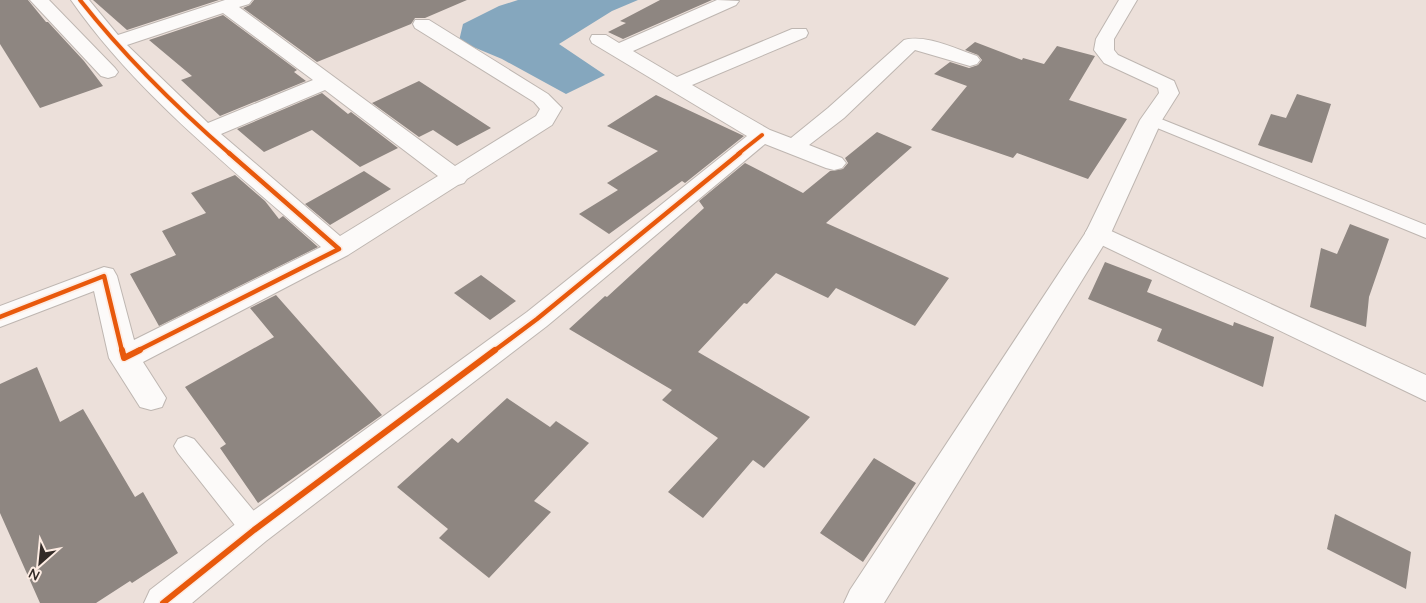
<svg xmlns="http://www.w3.org/2000/svg" width="1426" height="603" font-family="Quicksand,sans-serif">
  <style>
    .water { fill: #85a7be }
    .building { fill: #8e8681 }
    .lines { fill: none; stroke-linecap: round; stroke-linejoin: round }
    .service-casing { stroke: #beb6b1; stroke-width: 2 }
    .minor-casing { stroke: #beb6b1; stroke-width: 2 }
    .tertiary-casing { stroke: #beb6b1; stroke-width: 2 }
    .service { fill: #fcfaf9; fill-rule: evenodd }
    .minor { fill: #fcfaf9; fill-rule: evenodd }
    .tertiary { fill: #fcfaf9; fill-rule: evenodd }
    .cycleway-far2-casing { stroke: #fdece3; stroke-width: 6 }
    .cycleway-far1-casing { stroke: #fdece3; stroke-width: 8 }
    .cycleway-casing { stroke: #fdece3; stroke-width: 9 }
    .cycleway-far2 { stroke: #e8590c; stroke-width: 4 }
    .cycleway-far1 { stroke: #e8590c; stroke-width: 4.5 }
    .cycleway { stroke: #e8590c; stroke-width: 6 }
  </style>
  <rect width="100%" height="100%" fill="#ece0da"/>
  <path class="water" d="M518 0H638L612 11 559 44 605 75 566 94 502 59 459 41 463 24 499 6Z"/>
  <path class="building" d="M0 0H28L46 22H48L84 61 103 86 40 108 0 44Z
    M93 0H219L127 30Z
    M254 0H467L425 18H415L411 24 317 62 243 8 250 5Z
    M660 0H712L623 39 608 32 626 23 620 21Z
    M223 15 297 70 294 72 306 81 220 116 181 80 192 76 149 40Z
    M975 42 1022 60 1023 58 1044 64 1057 46 1095 56 1069 100 1127 119 1088 179 1017 153 1013 158 931 130 967 86 934 74 950 62 969 68 978 65 982 60 978 55 965 50Z
    M419 81 491 128 457 146 433 130 419 137 372 103Z
    M322 93 348 114 351 112 398 148 360 167 312 130 264 152 237 129Z
    M1297 94 1331 104 1312 163 1258 145 1271 114 1286 118Z
    M656 95 744 136 685 183 682 181 609 234 579 214 618 190 607 183 658 151 607 126Z
    M877 132 912 147 826 223 949 278 915 326 836 288 828 298 776 273 747 304 744 303 698 352 810 417 764 468 753 460 703 518 668 492 718 438 662 400 672 390 569 329 605 296 607 297 704 208 699 201 745 163 803 193 830 171 843 169 848 163 845 158Z
    M364 171 391 189 330 225 305 204Z
    M235 175 265 201 279 219 283 216 318 247 159 326 130 274 176 255 162 231 206 213 191 193Z
    M1350 224 1389 239 1369 297 1366 327 1310 307 1321 248 1337 254Z
    M1105 262 1152 280 1147 292 1233 326 1234 322 1274 337 1263 387 1157 341 1162 329 1088 299Z
    M481 275 516 301 490 320 454 293Z
    M276 295 382 415 258 503 220 448 226 444 185 387 274 337 250 308Z
    M37 367 60 422 83 409 135 497 143 492 178 553 132 583 130 581 96 603H40L0 513V384Z
    M507 398 550 427 556 421 589 443 534 501 551 512 489 578 439 538 448 529 397 487 452 438 458 443Z
    M874 458 916 483 863 562 820 533Z
    M1335 514 1411 552 1406 589 1327 549Z"/>
  <g class="lines">
    <defs>
      <path id="service" d="M1151 115 1426 225V238L1145 123 1143 120 1145 117Z
        M186 436 194 439 263 522 267 530 263 538 254 542 245 538 178 453 174 446 178 439Z"/>
      <path id="minor" d="M30 0H49L115 68 118 72 115 76 108 78 101 76Z
        M71 0H89L118 35 225 0H252L249 4 239 7 455 166 536 116 540 109 534 102 415 28 413 24 415 20H429L548 94 562 108 552 125 467 179 464 183 458 185 348 255 143 362 166 398 162 407 151 410 140 407 114 366 109 358 94 291 0 327V306L104 267 113 269 117 276 134 340 321 247C235 171 137 95 71 0ZM223 13 313 80 208 123 127 45ZM325 90 438 176 340 236 221 134Z
        M717 0 739 1 736 5 633 51 677 77 792 29H806L808 33 806 37 692 85 770 130 791 138 828 108 904 40C927 34 955 49 977 56L980 60 977 64 970 66 915 50 844 118 809 145 842 158 846 163 842 168 834 170 826 168 765 144 547 326 266 541 192 603H144L150 590 242 519 527 312 747 136 592 43 590 39 592 35H606L619 43Z
        M1098 225 1426 375V401L1089 239 1085 233 1089 227Z"/>
      <path id="tertiary" d="M1119 0H1137L1114 39V50L1118 55 1174 81 1179 93 1162 120 1111 233 884 603H844L850 590 1086 232 1140 120 1159 93 1158 88 1104 63 1094 50 1096 39Z"/>
    </defs>
    <use href="#service" class="service-casing"/>
    <use href="#minor" class="minor-casing"/>
    <use href="#tertiary" class="tertiary-casing"/>
    <use href="#service" class="service"/>
    <use href="#minor" class="minor"/>
    <use href="#tertiary" class="tertiary"/>
    <defs>
      <path id="cycleway-far2" d="M80 0C125 57 176 107 230 154
        M738 154 762 135"/>
      <path id="cycleway-far1" d="M0 317 104 276 122 351
        M137 351 339 249 229 153
        M494 351 537 319 740 153"/>
      <path id="cycleway" d="M122 350 124 358 140 350
        M163 603 254 530 495 350"/>
    </defs>
    <use href="#cycleway-far2" class="cycleway-far2-casing"/>
    <use href="#cycleway-far1" class="cycleway-far1-casing"/>
    <use href="#cycleway" class="cycleway-casing"/>
    <use href="#cycleway-far2" class="cycleway-far2"/>
    <use href="#cycleway-far1" class="cycleway-far1"/>
    <use href="#cycleway" class="cycleway"/>
  </g>
  <g transform="translate(40 563) rotate(207)" stroke="#fdece3" stroke-width="4" paint-order="stroke">
  <path d="M0-4L9 19L0 12L-9 19Z" fill="#332b27"/>
  <text y="-8" font-size="14" font-weight="bold" text-anchor="middle" fill="#332b27">N</text>
  </g>
</svg>
